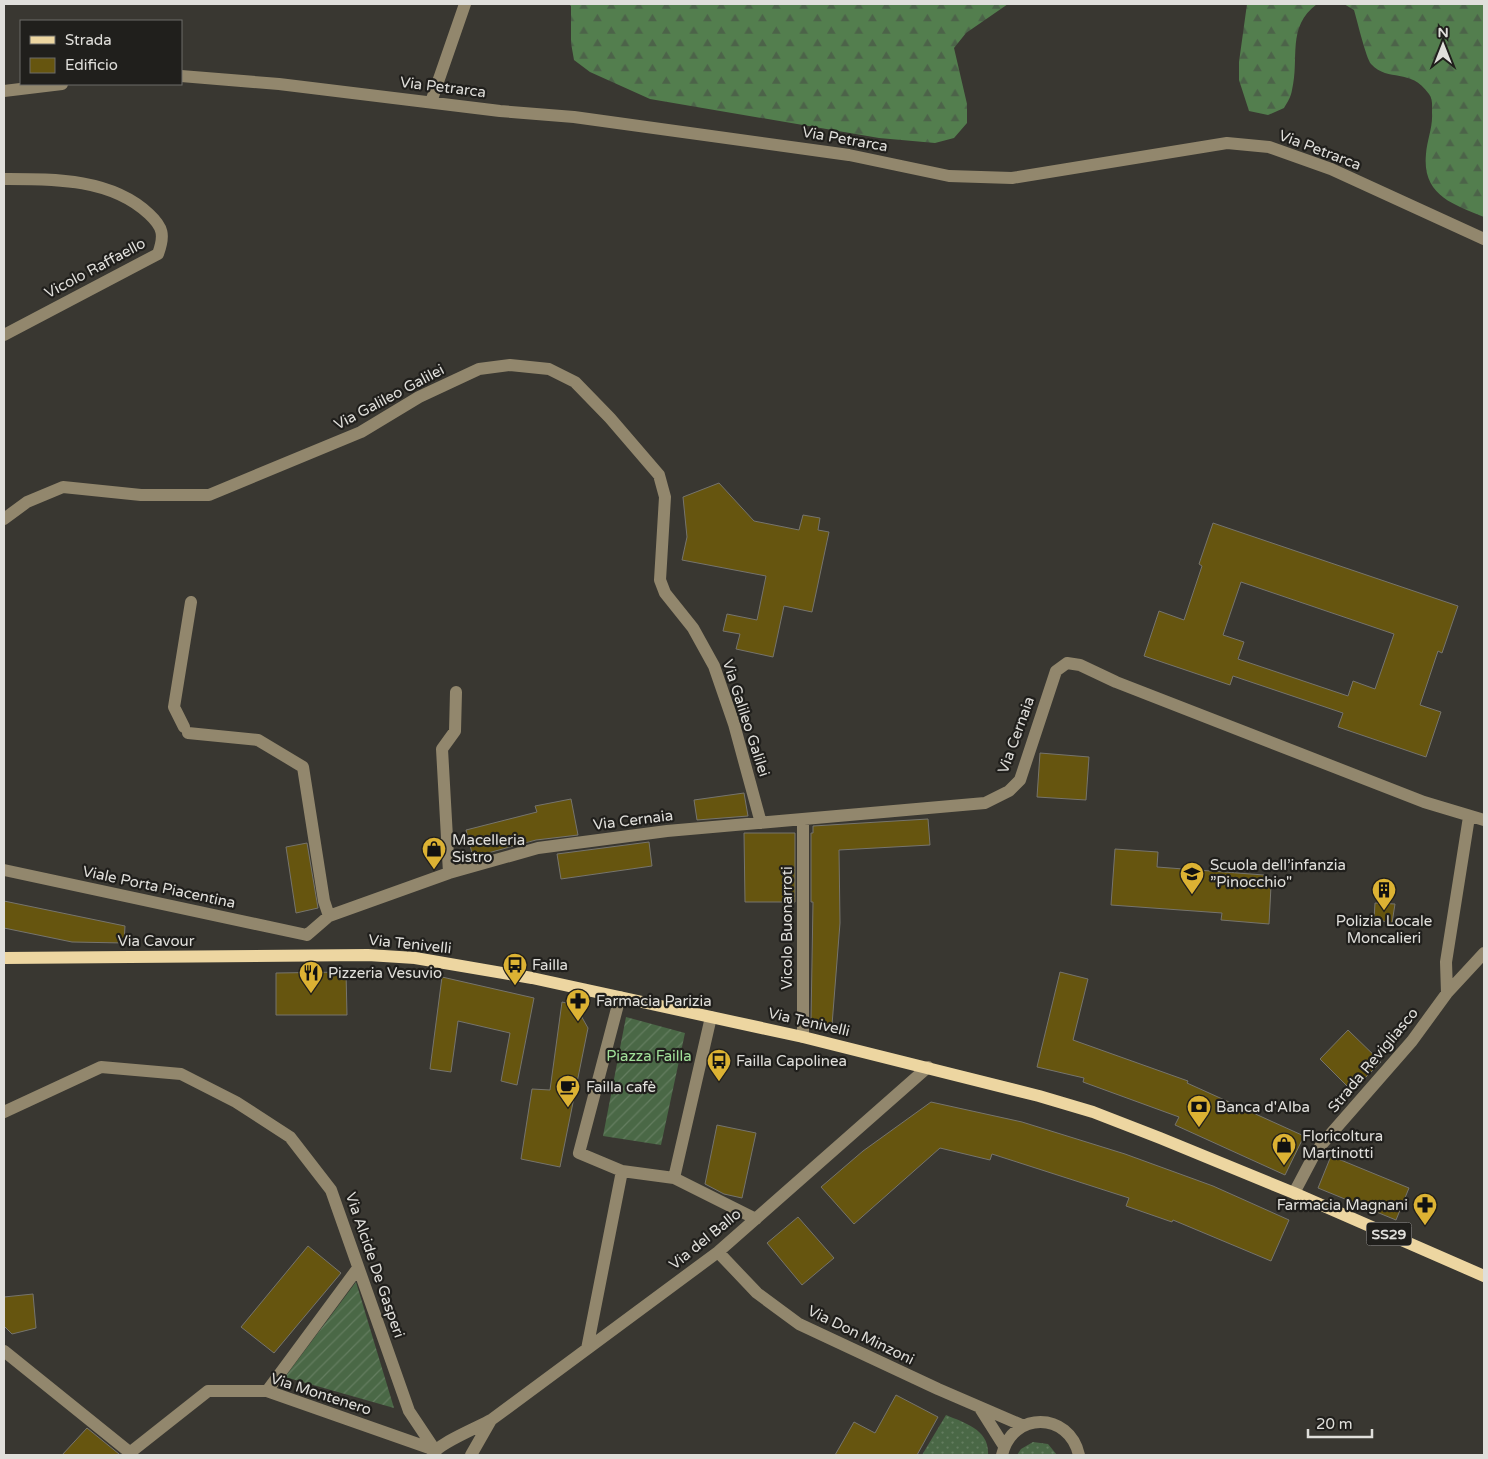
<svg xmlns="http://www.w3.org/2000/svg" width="1488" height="1459" font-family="'Varela Round',sans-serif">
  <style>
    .forest { fill: url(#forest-firs) }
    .park { fill: url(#park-dots) }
    .garden { fill: url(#garden-furrows) }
    .building { fill: #66550f; stroke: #76746d; fill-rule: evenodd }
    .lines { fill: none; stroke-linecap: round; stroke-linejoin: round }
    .minor { stroke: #92876d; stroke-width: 12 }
    .major { stroke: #edd6a1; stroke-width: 12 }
    .labels { text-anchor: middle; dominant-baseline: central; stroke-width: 4.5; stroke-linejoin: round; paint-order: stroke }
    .shield { fill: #201f1c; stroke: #a6a5a2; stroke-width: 1 }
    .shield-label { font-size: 14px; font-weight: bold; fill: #e0dfdb }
    .street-label { font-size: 15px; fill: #e0dfdb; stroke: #201f1c }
    .poi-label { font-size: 15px; fill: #e0dfdb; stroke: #201f1c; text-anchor: start }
    .park-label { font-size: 15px; fill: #a1e099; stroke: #201f1c }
  </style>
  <defs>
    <pattern id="forest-firs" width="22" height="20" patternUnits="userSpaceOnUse" patternTransform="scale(1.25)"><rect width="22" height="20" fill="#537e4e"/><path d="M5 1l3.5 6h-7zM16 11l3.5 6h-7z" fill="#4c6349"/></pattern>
    <pattern id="park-dots" width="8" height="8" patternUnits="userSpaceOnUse" patternTransform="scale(1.25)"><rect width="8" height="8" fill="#4a6846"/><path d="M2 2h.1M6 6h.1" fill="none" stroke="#647d60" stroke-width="1.8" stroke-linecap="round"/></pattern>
    <pattern id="garden-furrows" width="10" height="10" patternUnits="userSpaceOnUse" patternTransform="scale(1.25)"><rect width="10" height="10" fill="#4a6846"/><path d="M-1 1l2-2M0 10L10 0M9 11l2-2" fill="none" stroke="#647d60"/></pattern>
  </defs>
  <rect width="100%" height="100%" fill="#393731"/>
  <path class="forest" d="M569 4H1008L966 33 954 48 967 104V123L954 138 935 143 879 138 650 99 590 72 574 60 571 43V6Z
    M1247 4H1317C1286 27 1300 58 1292 90 1291 97 1287 103 1284 108L1268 115 1249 111 1239 80V62Z
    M1344 4H1484V217C1452 204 1422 195 1426 154 1427 140 1433 127 1432 113 1432 107 1433 99 1429 94 1410 67 1389 83 1371 64 1366 58 1357 20 1354 10Z"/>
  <path class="park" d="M946 1415C965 1423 990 1430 988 1455H922Z
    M1033 1442 1048 1444 1057 1455H1017L1021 1449Z"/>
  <path class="garden" d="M626 1017 685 1033 661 1145 603 1136Z
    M356 1282 394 1408 285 1377Z"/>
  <path class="building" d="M719 483 754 521 799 530 803 515 820 518 818 530 829 532 812 612 784 606 773 657 736 649 740 634 723 631 727 614 757 620 766 576 682 560 687 537 683 497Z
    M1213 523 1458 606 1442 653 1438 651 1420 705 1441 712 1426 757 1338 727 1343 713 1233 676 1230 685 1144 656 1159 611 1184 620 1202 566 1199 564ZM1241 582 1394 634 1375 689 1353 681 1348 696 1238 659 1244 642 1223 635Z
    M1040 753 1089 757 1086 800 1037 797Z
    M744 793 748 816 697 820 694 800Z
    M571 799 578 835 536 840 473 857 466 830 537 812 535 806Z
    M928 819 930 845 839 850 840 923 832 1025 811 1021 813 902H811V833H813V826Z
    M744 833H795V902H745Z
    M649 842 652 866 561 879 557 854Z
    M307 843 318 908 296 913 286 847Z
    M1115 849 1158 852 1157 867 1264 875 1263 886H1271L1269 924 1221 920 1222 913 1111 905Z
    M4 901 125 926 124 943 72 942 4 928Z
    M1375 903 1395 904 1392 923 1374 919Z
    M346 972 347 1015H276V973Z
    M1060 972 1088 979 1073 1040 1188 1081 1187 1083 1304 1136 1285 1175 1175 1125 1179 1117 1083 1082 1084 1078 1037 1067Z
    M442 977 534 998 517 1085 501 1081 510 1033 458 1021 451 1072 430 1069Z
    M562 1002 575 1005 588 1028 560 1167 521 1159 532 1089 550 1090Z
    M1348 1030 1381 1062 1352 1091 1320 1059Z
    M931 1102 1022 1122 1125 1154 1213 1186 1289 1220 1271 1261 1173 1220 1172 1222 1126 1206 1129 1198 992 1154 990 1160 940 1148 854 1224 821 1187 863 1151Z
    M717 1125 756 1133 742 1198 724 1194 705 1184Z
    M1331 1156 1409 1188 1396 1220 1318 1188Z
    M798 1217 834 1258 802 1285 767 1243Z
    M308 1246 341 1273 274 1353 241 1327Z
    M33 1294 36 1328 12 1334 4 1326V1297Z
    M896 1395 938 1417 917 1455H835L854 1422 875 1433Z
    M87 1428 119 1454V1455H62Z"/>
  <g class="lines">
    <path class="minor" d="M181 76 279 84 500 111 574 117 849 155 949 176 1012 178 1227 143 1269 147 1331 169 1484 239
      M4 91 62 84
      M431 102 465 4
      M4 179C53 179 111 178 149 214 163 227 165 235 158 254L4 335
      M4 519 27 502 63 487 141 495H209L361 432 419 397 479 369 510 365 549 369 575 382 610 418 659 475 665 497 660 580 665 593 693 628 714 666 734 724 761 823
      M184 727 174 707 191 602
      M188 733 258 740 303 767 324 901 329 916
      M4 870 307 935
      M449 873 442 749 455 731 456 692
      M307 935 329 916 449 873 538 848 667 831 985 803 1009 791 1020 780 1056 671 1067 663 1080 665 1116 682 1424 802 1484 820
      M1447 993 1446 962 1469 817
      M620 997 579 1153 622 1171 674 1178 711 1017
      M803 1037V820
      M4 1112 101 1067 181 1074 236 1102 290 1137 331 1190 409 1411 435 1450
      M674 1178 756 1219
      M1294 1193 1313 1157 1322 1144 1412 1041 1447 993 1484 953
      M718 1252 757 1293 799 1324 938 1389 1024 1426
      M587 1349 622 1171
      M4 1351 133 1455
      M267 1391 358 1268
      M980 1408 1004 1446
      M127 1455 208 1391H267L435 1450
      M433 1455C436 1444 479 1427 491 1420L718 1252 928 1067
      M471 1455 491 1420
      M1002 1455C1012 1411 1069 1411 1079 1455"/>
    <path class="major" d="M4 958 368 955 415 958 532 978 803 1037 1039 1096 1093 1112 1160 1138 1294 1193 1484 1276"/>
  </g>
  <defs>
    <symbol id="shop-pin" viewBox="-11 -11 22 30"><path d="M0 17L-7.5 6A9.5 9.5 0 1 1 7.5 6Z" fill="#dcb233" stroke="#201f1c"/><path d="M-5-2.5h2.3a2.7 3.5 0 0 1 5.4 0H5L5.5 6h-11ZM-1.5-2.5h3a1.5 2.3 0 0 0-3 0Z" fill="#111"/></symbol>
    <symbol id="school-pin" viewBox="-11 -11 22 30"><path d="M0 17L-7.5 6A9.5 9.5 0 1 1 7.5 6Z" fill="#dcb233" stroke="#201f1c"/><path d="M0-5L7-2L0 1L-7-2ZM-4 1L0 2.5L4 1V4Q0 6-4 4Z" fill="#111"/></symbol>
    <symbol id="building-pin" viewBox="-11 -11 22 30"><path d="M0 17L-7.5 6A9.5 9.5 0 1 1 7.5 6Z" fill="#dcb233" stroke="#201f1c"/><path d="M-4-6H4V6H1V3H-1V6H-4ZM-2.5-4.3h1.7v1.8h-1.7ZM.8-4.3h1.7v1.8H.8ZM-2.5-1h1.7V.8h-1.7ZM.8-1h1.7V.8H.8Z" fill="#111"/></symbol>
    <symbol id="bus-pin" viewBox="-11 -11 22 30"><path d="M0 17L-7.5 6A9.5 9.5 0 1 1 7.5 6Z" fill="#dcb233" stroke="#201f1c"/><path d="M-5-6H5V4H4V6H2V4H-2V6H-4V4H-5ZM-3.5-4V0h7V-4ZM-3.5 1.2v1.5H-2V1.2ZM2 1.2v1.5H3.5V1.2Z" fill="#111"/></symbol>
    <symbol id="restaurant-pin" viewBox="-11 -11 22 30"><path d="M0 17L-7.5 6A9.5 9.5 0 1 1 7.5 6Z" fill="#dcb233" stroke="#201f1c"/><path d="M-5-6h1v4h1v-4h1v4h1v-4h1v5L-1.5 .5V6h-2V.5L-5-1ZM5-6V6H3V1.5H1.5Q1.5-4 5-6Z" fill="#111"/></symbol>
    <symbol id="pharmacy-pin" viewBox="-11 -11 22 30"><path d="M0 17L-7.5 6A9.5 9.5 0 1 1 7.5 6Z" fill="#dcb233" stroke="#201f1c"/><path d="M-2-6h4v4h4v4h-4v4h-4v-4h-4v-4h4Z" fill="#111"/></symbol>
    <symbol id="cafe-pin" viewBox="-11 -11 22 30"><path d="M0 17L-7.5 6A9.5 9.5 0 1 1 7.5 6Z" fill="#dcb233" stroke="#201f1c"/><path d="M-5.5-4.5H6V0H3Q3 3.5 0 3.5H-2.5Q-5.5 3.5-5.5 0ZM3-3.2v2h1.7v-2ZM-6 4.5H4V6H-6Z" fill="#111"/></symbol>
    <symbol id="bank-pin" viewBox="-11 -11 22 30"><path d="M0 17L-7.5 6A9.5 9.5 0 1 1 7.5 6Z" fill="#dcb233" stroke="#201f1c"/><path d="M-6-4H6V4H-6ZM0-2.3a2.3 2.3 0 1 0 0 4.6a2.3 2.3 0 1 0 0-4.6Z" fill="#111"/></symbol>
  </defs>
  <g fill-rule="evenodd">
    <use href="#shop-pin" x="420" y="835" width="28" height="38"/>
    <use href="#school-pin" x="1178" y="860" width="28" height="38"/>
    <use href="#building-pin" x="1370" y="876" width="28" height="38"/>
    <use href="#bus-pin" x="501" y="951" width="28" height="38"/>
    <use href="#restaurant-pin" x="297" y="959" width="28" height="38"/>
    <use href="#pharmacy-pin" x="564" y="987" width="28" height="38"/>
    <use href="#bus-pin" x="705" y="1047" width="28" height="38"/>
    <use href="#cafe-pin" x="554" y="1073" width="28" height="38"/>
    <use href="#bank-pin" x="1185" y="1093" width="28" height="38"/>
    <use href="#shop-pin" x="1270" y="1131" width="28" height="38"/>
    <use href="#pharmacy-pin" x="1411" y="1191" width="28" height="38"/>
  </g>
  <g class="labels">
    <rect class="shield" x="1366.5" y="1222.5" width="45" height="23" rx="4"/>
    <g class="shield-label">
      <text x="1389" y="1234">SS29</text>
    </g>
    <g class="street-label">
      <text transform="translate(443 87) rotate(7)">Via Petrarca</text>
      <text transform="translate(845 139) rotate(10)">Via Petrarca</text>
      <text transform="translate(1320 150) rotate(21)">Via Petrarca</text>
      <text transform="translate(95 268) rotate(-28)">Vicolo Raffaello</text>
      <text transform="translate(389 397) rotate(-28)">Via Galileo Galilei</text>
      <text transform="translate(746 718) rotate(72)">Via Galileo Galilei</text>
      <text transform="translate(1016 735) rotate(-70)">Via Cernaia</text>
      <text transform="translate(633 820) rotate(-7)">Via Cernaia</text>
      <text transform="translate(159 887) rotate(12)">Viale Porta Piacentina</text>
      <text transform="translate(787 928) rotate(-90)">Vicolo Buonarroti</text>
      <text x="156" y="941">Via Cavour</text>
      <text transform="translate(410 944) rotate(6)">Via Tenivelli</text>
      <text transform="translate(809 1022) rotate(13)">Via Tenivelli</text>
      <text transform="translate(1373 1060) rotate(-50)">Strada Revigliasco</text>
      <text transform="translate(705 1239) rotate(-39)">Via del Ballo</text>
      <text transform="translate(375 1265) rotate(71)">Via Alcide De Gasperi</text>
      <text transform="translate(861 1335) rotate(26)">Via Don Minzoni</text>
      <text transform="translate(321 1394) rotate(18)">Via Montenero</text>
    </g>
    <g class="poi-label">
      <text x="452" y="840">Macelleria<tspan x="452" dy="17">Sistro</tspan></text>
      <text x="1210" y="865">Scuola dell’infanzia<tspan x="1210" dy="17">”Pinocchio"</tspan></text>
      <text x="1384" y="921" text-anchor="middle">Polizia Locale<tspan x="1384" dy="17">Moncalieri</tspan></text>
      <text x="532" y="965">Failla</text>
      <text x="328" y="973">Pizzeria Vesuvio</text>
      <text x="596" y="1001">Farmacia Parizia</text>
      <text x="736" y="1061">Failla Capolinea</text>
      <text x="586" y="1087">Failla cafè</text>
      <text x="1216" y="1107">Banca d'Alba</text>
      <text x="1302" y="1136">Floricoltura<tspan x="1302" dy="17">Martinotti</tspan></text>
      <text x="1408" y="1205" text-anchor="end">Farmacia Magnani</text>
    </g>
    <g class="park-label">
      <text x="649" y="1056">Piazza Failla</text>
    </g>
  </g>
  <rect width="1488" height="1459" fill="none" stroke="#e0dfdb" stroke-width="10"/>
  <rect x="20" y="20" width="162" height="65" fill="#201f1c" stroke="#6d6c68"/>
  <rect x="30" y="36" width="25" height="8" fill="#edd6a1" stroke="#6d6c68"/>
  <text x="65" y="45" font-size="15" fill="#e0dfdb">Strada</text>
  <rect x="30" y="58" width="25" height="15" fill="#66550f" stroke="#6d6c68"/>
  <text x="65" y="70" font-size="15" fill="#e0dfdb">Edificio</text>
  <g transform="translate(1443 45)" stroke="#201f1c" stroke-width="4" paint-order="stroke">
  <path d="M0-4L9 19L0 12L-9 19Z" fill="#e0dfdb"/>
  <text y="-8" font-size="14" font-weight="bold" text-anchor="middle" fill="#e0dfdb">N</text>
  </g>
  <path d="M1308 1429v8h64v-8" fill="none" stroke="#e0dfdb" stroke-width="2.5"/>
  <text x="1316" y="1429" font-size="15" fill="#e0dfdb" stroke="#201f1c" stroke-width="4" paint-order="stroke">20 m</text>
</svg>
